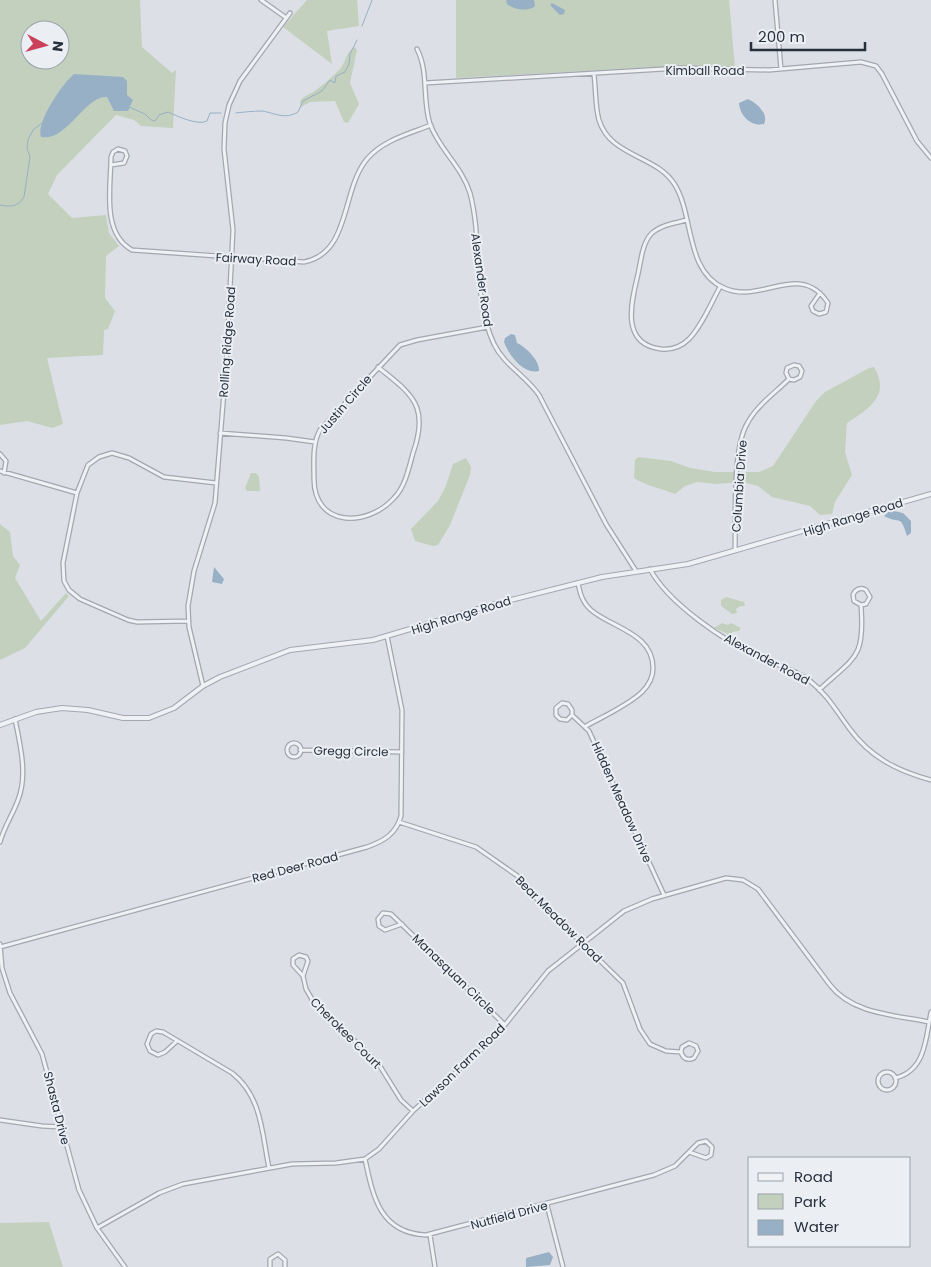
<svg xmlns="http://www.w3.org/2000/svg" width="931" height="1267" font-family="Poppins,sans-serif">
  <style>
    .green { fill: #c3d0bd; fill-rule: evenodd }
    .water { fill: #97b0c6 }
    .lines { fill: none; stroke-linecap: round; stroke-linejoin: round }
    .stream { stroke: #97b0c6; stroke-width: 1 }
    .minor-casing { stroke: #a2a7b0; stroke-width: 5.5 }
    .tertiary-casing { stroke: #a2a7b0; stroke-width: 6 }
    .minor { stroke: #eff1f5; stroke-width: 3 }
    .tertiary { stroke: #eff1f5; stroke-width: 4 }
    .labels { text-anchor: middle; dominant-baseline: central; stroke-width: 4; stroke-linejoin: round; paint-order: stroke }
    .street-label { font-size: 12px; fill: #262f3c; stroke: #ebeff4 }
  </style>
  <rect width="100%" height="100%" fill="#dce0e6"/>
  <path class="green" d="M0 0H140L142 47 172 73 176 70 173 128 141 126 134 120 116 115 57 175 48 194 72 218 106 215 109 233 119 246 106 256 105 298 115 311 108 329 104 330 103 355 47 358 63 424 52 428 27 421 0 425ZM30 30H60V60H30Z
    M307 0H357L359 26 327 31 332 64 283 27Z
    M456 0H729L735 67H655L456 78Z
    M355 47 357 50 350 83 359 104 348 123 344 122 335 101 310 102 301 107 300 101C304 95 310 95 316 90 324 84 333 76 340 69 346 62 346 51 355 47Z
    M874 367C891 395 869 409 847 423L845 452 852 475 835 502 832 514 820 515 810 506 772 497 758 486 742 482 716 484 697 482 685 486 675 494C661 488 646 486 634 478L635 460 638 457 671 461 690 468 715 472H759L773 466 816 401 825 392 869 368Z
    M466 458 471 467 470 475 450 525 438 545 433 546 415 541 411 529 438 501 445 488 453 464Z
    M251 473H256L259 477 260 491H247L245 488Z
    M0 524 10 532 13 556 20 565 15 578 41 621 66 593 69 596 25 648 0 660Z
    M726 597 744 602 745 606H740L736 609 737 613 732 614 721 606V600Z
    M722 623 728 625 731 623 741 628 739 631 732 632 730 637 726 633 714 628Z
    M49 1222 63 1267H0V1223Z"/>
  <path class="water" d="M506 0H534L535 6C528 12 514 10 507 4Z
    M552 3 565 10 564 14 560 15 550 5Z
    M74 74 123 77 127 81V95L133 100 128 111H114L107 97C85 95 67 142 41 137 36 122 62 84 74 74Z
    M748 99C757 103 769 114 764 124 751 127 740 116 739 103Z
    M511 334 515 335 517 343C526 347 540 361 539 371 523 375 509 355 504 342L505 338Z
    M890 510 903 513 911 521V533L907 536C900 513 901 525 884 516Z
    M214 567 224 579 222 584 212 582Z
    M549 1252 553 1257 550 1265 526 1267V1258Z"/>
  <g class="lines">
    <path class="stream" d="M362 26 372 0
      M129 107 145 114 151 120 155 121 159 115 168 112C177 116 198 126 207 121L210 113H221
      M236 113C245 112 253 111 262 111 275 113 285 120 298 112L303 101 322 91 330 80 335 83 336 76 345 72 349 64 350 54 357 40
      M0 205C11 207 18 207 24 197L30 157 27 148 28 140 33 130 46 120"/>
    <defs>
      <path id="minor" d="M261 0 285 17
        M775 0 781 69
        M417 49C429 72 422 99 430 124 439 149 462 167 470 193 483 242 472 297 494 344 504 365 526 376 539 395L606 524 636 571
        M594 75C596 90 595 106 599 120 610 157 657 155 675 185 694 216 685 271 724 288 761 305 800 260 828 303L826 312 819 314 813 311 811 306 820 293
        M425 83 681 68 769 70 861 62 876 66 882 74 917 141 931 158
        M111 165 124 163 127 156 125 151 118 149 113 152 111 157C111 186 101 233 132 250L304 262C351 253 341 190 367 159 383 140 409 134 431 125
        M687 220C675 223 660 225 651 234 642 244 641 261 638 274 632 300 619 344 661 349 671 350 681 347 689 339 702 326 711 303 720 287
        M378 367C391 378 411 391 417 408 422 423 418 439 413 453 409 468 405 487 394 498 367 528 314 527 314 479 314 463 312 444 320 430L400 345 417 340 488 327
        M220 433 286 438 315 442
        M0 454 6 461 4 473
        M0 471 77 493
        M735 550C736 519 732 449 747 424 756 406 775 393 789 379L786 373 787 368 794 365 799 366 802 371 800 377 794 380 789 379
        M650 569C668 603 724 641 759 657 776 665 795 669 810 681 827 694 837 712 849 728 870 757 897 771 931 780
        M578 583C580 593 582 602 591 610 612 628 653 633 653 668 653 677 649 685 642 692 627 706 604 716 586 726
        M188 621 137 622 128 620 80 599 69 590 64 581 63 563 77 493 88 465 99 457 112 453 129 458 164 477 216 483
        M203 686 189 627 188 606 194 571 215 503 226 367 233 230 224 149 225 123 229 105 240 81 290 13
        M819 690C856 656 865 658 861 605L866 604 870 597 866 590C861 587 855 589 853 595L854 601 861 605
        M572 715V710L568 704 562 703 556 708V715L560 719 567 720 572 715 589 731 664 895
        M287 750a7 7 0 1 1 14 0a7 7 0 1 1-14 0Z
        M300 750 402 752
        M399 822 476 847 519 877 537 899 623 983 640 1029 650 1044 666 1051 681 1052C683 1059 688 1061 694 1058L698 1051 696 1046 689 1043 682 1047 681 1052
        M0 842C4 827 13 814 18 800 28 775 20 744 15 719
        M402 924 385 930 379 926 378 919 383 913 391 914 505 1025
        M0 944 2 968 10 993 42 1054 79 1190 97 1228 125 1267
        M0 947 367 847C384 841 396 834 401 816L402 710 387 636
        M303 976 308 961 306 957 299 955 293 959V965L303 976 306 989 313 1001 378 1063 401 1100 413 1111
        M177 1041 165 1052 158 1055 150 1051 147 1044 151 1034 156 1031 163 1032 232 1073C262 1096 262 1134 269 1168
        M878 1081a9 9 0 1 1 18 0a9 9 0 1 1-18 0Z
        M895 1078C926 1071 926 1037 931 1012
        M0 1120 42 1126 62 1127
        M365 1159C373 1197 380 1233 426 1235L654 1175 675 1166 698 1143 706 1141 712 1147 711 1155 706 1158 689 1152
        M547 1205 563 1267
        M97 1228 159 1193 183 1184 292 1164 336 1163 365 1159 379 1149 413 1111 496 1036 548 971 624 911 652 899 726 878 743 880 758 889 830 985C852 1014 896 1015 929 1022
        M430 1235 435 1267
        M270 1267V1259L278 1254 285 1260V1267"/>
      <path id="tertiary" d="M0 725 36 712 62 708 88 710 123 718H149L174 708 203 686 220 677 290 650 373 640 495 604 602 577 688 564 931 494"/>
    </defs>
    <use href="#minor" class="minor-casing"/>
    <use href="#tertiary" class="tertiary-casing"/>
    <use href="#minor" class="minor"/>
    <use href="#tertiary" class="tertiary"/>
  </g>
  <g class="labels">
    <g class="street-label">
      <text x="705" y="70">Kimball Road</text>
      <text transform="translate(256 259) rotate(3)">Fairway Road</text>
      <text transform="translate(482 280) rotate(82)">Alexander Road</text>
      <text transform="translate(227 342) rotate(-86)">Rolling Ridge Road</text>
      <text transform="translate(345 404) rotate(-49)">Justin Circle</text>
      <text transform="translate(739 486) rotate(-86)">Columbia Drive</text>
      <text transform="translate(853 517) rotate(-17)">High Range Road</text>
      <text transform="translate(461 615) rotate(-17)">High Range Road</text>
      <text transform="translate(767 659) rotate(28)">Alexander Road</text>
      <text transform="translate(351 751) rotate(1)">Gregg Circle</text>
      <text transform="translate(622 802) rotate(66)">Hidden Meadow Drive</text>
      <text transform="translate(295 867) rotate(-15)">Red Deer Road</text>
      <text transform="translate(559 919) rotate(45)">Bear Meadow Road</text>
      <text transform="translate(454 974) rotate(44)">Manasquan Circle</text>
      <text transform="translate(346 1033) rotate(45)">Cherokee Court</text>
      <text transform="translate(462 1065) rotate(-44)">Lawson Farm Road</text>
      <text transform="translate(57 1108) rotate(76)">Shasta Drive</text>
      <text transform="translate(509 1215) rotate(-15)">Nutfield Drive</text>
    </g>
  </g>
  <rect x="748" y="1157" width="162" height="90" fill="#ebeff4" stroke="#9ca2aa"/>
  <rect x="758" y="1173" width="25" height="8" fill="#eff1f5" stroke="#9ca2aa"/>
  <text x="794" y="1182" font-size="15" fill="#262f3c">Road</text>
  <rect x="758" y="1194" width="25" height="15" fill="#c3d0bd" stroke="#9ca2aa"/>
  <text x="794" y="1207" font-size="15" fill="#262f3c">Park</text>
  <rect x="758" y="1220" width="25" height="15" fill="#97b0c6" stroke="#9ca2aa"/>
  <text x="794" y="1232" font-size="15" fill="#262f3c">Water</text>
  <g transform="translate(45 45) rotate(96)"><circle r="24" fill="#ebeff4" stroke="#9ca2aa"/>
  <path d="M0-4L9 19L0 12L-9 19Z" fill="#cb415b"/>
  <text y="-8" font-size="14" font-weight="bold" text-anchor="middle" fill="#262f3c">N</text>
  </g>
  <path d="M751 42v8h114v-8" fill="none" stroke="#262f3c" stroke-width="2.5"/>
  <text x="758" y="42" font-size="15" fill="#262f3c" stroke="#ebeff4" stroke-width="4" paint-order="stroke">200 m</text>
</svg>
